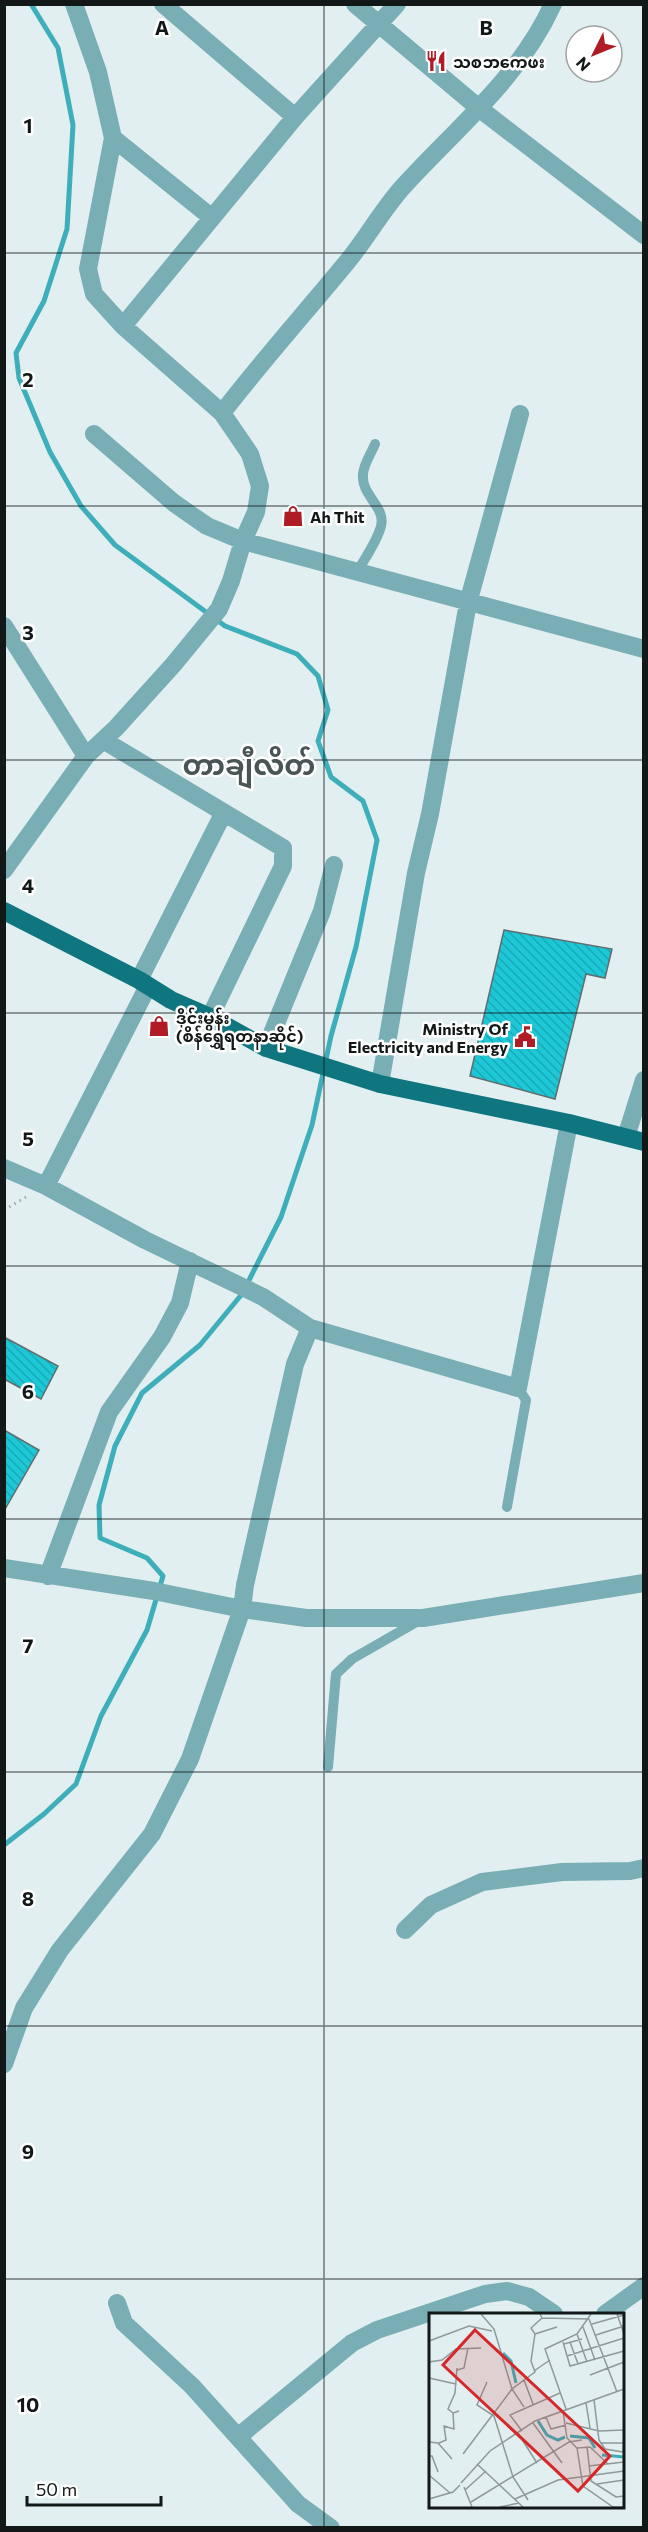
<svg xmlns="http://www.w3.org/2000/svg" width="648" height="2532" font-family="Commissioner,'Noto Sans Myanmar',sans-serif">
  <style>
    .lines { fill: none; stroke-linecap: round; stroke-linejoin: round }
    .stream { stroke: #3eaeba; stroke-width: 5 }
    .building { fill: url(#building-back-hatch); stroke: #606d6e; stroke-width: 1.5 }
    .path { stroke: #a1acac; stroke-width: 3; stroke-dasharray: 1.5 4.5; stroke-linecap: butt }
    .lane { stroke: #79aeb4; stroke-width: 10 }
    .street { stroke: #79aeb4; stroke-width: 18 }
    .primary { stroke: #0f7680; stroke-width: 18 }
    .grid { fill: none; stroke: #121717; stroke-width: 1.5; stroke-opacity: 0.55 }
    .labels { text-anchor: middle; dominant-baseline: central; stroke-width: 5; stroke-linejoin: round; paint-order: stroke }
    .poi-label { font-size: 16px; font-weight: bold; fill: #121717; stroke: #fff; text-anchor: start }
    .town-label { font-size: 28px; font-weight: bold; fill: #485455; stroke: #fff }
    .inset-river { fill: none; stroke: #3eaeba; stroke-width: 3 }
    .inset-road { fill: none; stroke: #8e9999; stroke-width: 1.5 }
    .view { fill: #d62828; fill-opacity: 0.15; stroke: #d62828; stroke-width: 3 }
    .inset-edge { fill: none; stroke: #121717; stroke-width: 3 }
    .grid-label { font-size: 20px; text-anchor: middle; font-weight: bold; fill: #121717; stroke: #fff; stroke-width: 5; stroke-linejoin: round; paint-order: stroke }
  </style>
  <defs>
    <pattern id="building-back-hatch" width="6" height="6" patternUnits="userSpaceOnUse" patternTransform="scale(1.5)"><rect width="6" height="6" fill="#1dc7d6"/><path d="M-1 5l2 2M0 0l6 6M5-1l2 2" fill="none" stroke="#19aab7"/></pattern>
  </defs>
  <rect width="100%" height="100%" fill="#e1eff0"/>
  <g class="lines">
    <path class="stream" d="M4 1845 44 1814 76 1784 101 1716 147 1630 163 1576 147 1558 100 1538 99 1505 115 1446 142 1393 200 1345 242 1294 281 1217 312 1125 331 1036 356 947 377 840 363 801 331 777 318 741 328 710 318 676 297 654 225 626 115 545 81 506 50 452 19 378 16 353 44 301 67 229 73 125 58 48 31 4"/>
  </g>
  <path class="building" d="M504 930 612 949 605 978 586 974 555 1099 470 1076Z
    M4 1337 58 1366 41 1399 4 1379Z
    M4 1430 39 1450 4 1511Z"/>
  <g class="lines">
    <path class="path" d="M4 1210 26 1197"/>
    <path class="lane" d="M357 572C365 558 377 542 381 526 386 507 361 495 363 475 363 465 371 454 375 444
      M507 1507 526 1400 518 1388
      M328 1767 336 1674 352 1659 420 1620"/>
    <path class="street" d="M74 4 98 72 113 138 88 269 94 294 123 326 222 413
      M163 4 295 117
      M355 4 480 109 644 235
      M113 138 211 217
      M123 326 295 117 397 4
      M94 434 174 503 207 526 243 541 644 649
      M4 626 86 756
      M103 740 283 848V866L210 1017
      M4 870 86 756 116 728 173 665 219 609 231 581 243 541 256 512 260 486 250 454 222 413C262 361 305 313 347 262 366 239 381 212 401 189 454 130 519 79 553 4
      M139 980 223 814
      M266 1048 322 911 334 865
      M380 1084 416 873 430 814 468 603 520 414
      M626 1137 644 1080
      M4 1168 46 1186 145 1240 263 1297 310 1328 518 1388 569 1123
      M46 1186 148 986
      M4 1568 154 1591 242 1609 245 1585 295 1364 310 1328
      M48 1576 109 1412 162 1337 180 1303 190 1261
      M405 1930 431 1905 482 1882 562 1872 630 1871 644 1868
      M4 2064 24 2008 60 1950 152 1834 190 1759 242 1609 306 1618H423L644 1583
      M117 2303 124 2323 192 2386 298 2504 331 2528
      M605 2314 644 2286
      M239 2436 352 2343 377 2330 485 2294 507 2291 529 2297 554 2314"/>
    <path class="primary" d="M4 911 139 980 171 1000 210 1017 266 1048 380 1084 569 1123 644 1142"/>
  </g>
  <path class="grid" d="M324 4V2528M4 253H644M4 506H644M4 760H644M4 1013H644M4 1266H644M4 1519H644M4 1772H644M4 2026H644M4 2279H644"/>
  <defs>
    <symbol id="restaurant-bare" viewBox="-9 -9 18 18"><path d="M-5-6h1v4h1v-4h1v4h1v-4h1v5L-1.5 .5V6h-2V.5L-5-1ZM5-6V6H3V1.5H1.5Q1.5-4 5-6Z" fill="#af1c25" stroke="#fff" stroke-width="2.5" paint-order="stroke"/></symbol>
    <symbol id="shop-bare" viewBox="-9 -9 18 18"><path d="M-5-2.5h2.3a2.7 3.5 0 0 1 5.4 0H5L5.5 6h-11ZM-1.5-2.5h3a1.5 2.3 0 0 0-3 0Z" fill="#af1c25" stroke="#fff" stroke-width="2.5" paint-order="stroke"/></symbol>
    <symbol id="civic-bare" viewBox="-9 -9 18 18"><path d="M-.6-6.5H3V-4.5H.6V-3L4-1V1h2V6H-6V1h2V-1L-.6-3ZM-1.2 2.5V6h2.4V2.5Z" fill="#af1c25" stroke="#fff" stroke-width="2.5" paint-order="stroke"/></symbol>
  </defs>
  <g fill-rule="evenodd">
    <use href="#restaurant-bare" x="421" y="46" width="30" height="30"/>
    <use href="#shop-bare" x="278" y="501" width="30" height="30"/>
    <use href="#shop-bare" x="144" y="1011" width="30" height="30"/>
    <use href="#civic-bare" x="510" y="1022" width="30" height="30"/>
  </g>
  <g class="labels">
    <g class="poi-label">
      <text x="453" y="61">သစၥာကေဖး</text>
      <text x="310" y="516">Ah Thit</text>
      <text x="176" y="1017">ဒိုင်းမွန်း<tspan x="176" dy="18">(စိန်ရွှေရတနာဆိုင်)</tspan></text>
      <text x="508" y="1028" text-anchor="end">Ministry Of<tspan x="508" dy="18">Electricity and Energy</tspan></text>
    </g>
    <g class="town-label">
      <text x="249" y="764">တာချီလိတ်</text>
    </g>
  </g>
  <g transform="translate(429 2313)">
    <rect width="195" height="195" fill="#e1eff0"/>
    <path class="inset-river" d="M74 40 82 48 87 70M109 108 118 122 129 127 136 124M141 123 160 125 166 135M173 142 195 144"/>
    <path class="inset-road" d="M188 1 195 21M113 5 160 6M160 6 188 79M163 11 195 2M154 14 166 47M106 21 128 14M148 21 158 49M167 22 195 13M0 28 40 13 63 18M134 29 141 53 195 38M141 29 149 51M135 31 153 26M138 43 195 25M0 49 13 47 27 36 52 35M28 57 35 55 39 35M105 58 121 47M161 62 195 49M0 65 27 71M95 67 104 91M58 69 48 92 65 103 84 164 99 187M165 87 170 127 176 136 194 139 195 120M157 90 161 115M95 94 83 76 106 59 102 48 106 21 102 15 113 5 111 1M137 96 116 36 148 21 162 1M134 98 138 125 148 135 154 173 184 194H195M24 100 19 96 26 80 28 55M117 104 122 116 137 112M104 110 133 150M137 110 170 118 195 117M93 118 81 102 131 80M89 120 108 150M0 129 9 130 23 146M10 130 17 127 15 113 25 116 24 100 30 98M171 130H195M158 134 162 168 187 184 195 183M148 135 161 134 179 151M34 141 83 76 65 16 52 1M0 143H3L9 159M48 151 94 194M160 153 195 149M0 162 21 180M32 170 61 138 106 108 195 76M168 171 195 167M35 174 43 194M36 177 57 158M0 186 24 179 31 172M86 186 129 167 195 158M42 189 140 129 153 127M71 194 90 190"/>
    <path class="view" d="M46 17 181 143 149 178 14 52Z"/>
    <rect width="195" height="195" class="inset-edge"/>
  </g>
  <g class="grid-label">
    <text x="162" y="35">A</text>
    <text x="486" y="35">B</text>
    <text x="28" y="133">1</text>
    <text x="28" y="387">2</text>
    <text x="28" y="640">3</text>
    <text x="28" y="893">4</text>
    <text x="28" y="1146">5</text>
    <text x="28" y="1399">6</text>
    <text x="28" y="1653">7</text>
    <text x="28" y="1906">8</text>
    <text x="28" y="2159">9</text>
    <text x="28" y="2412">10</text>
  </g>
  <rect width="648" height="2532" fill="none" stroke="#121717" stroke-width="12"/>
  <g transform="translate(594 54) rotate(227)"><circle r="28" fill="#ffffff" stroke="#a0a2a2" stroke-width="1.5"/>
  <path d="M0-4.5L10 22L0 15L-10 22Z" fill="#af1c25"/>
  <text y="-9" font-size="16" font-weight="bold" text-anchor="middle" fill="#121717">N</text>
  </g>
  <path d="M27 2496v9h134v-9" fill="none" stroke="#121717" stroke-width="3"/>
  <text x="36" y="2496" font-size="18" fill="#121717" stroke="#ffffff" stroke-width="4.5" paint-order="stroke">50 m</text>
</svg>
